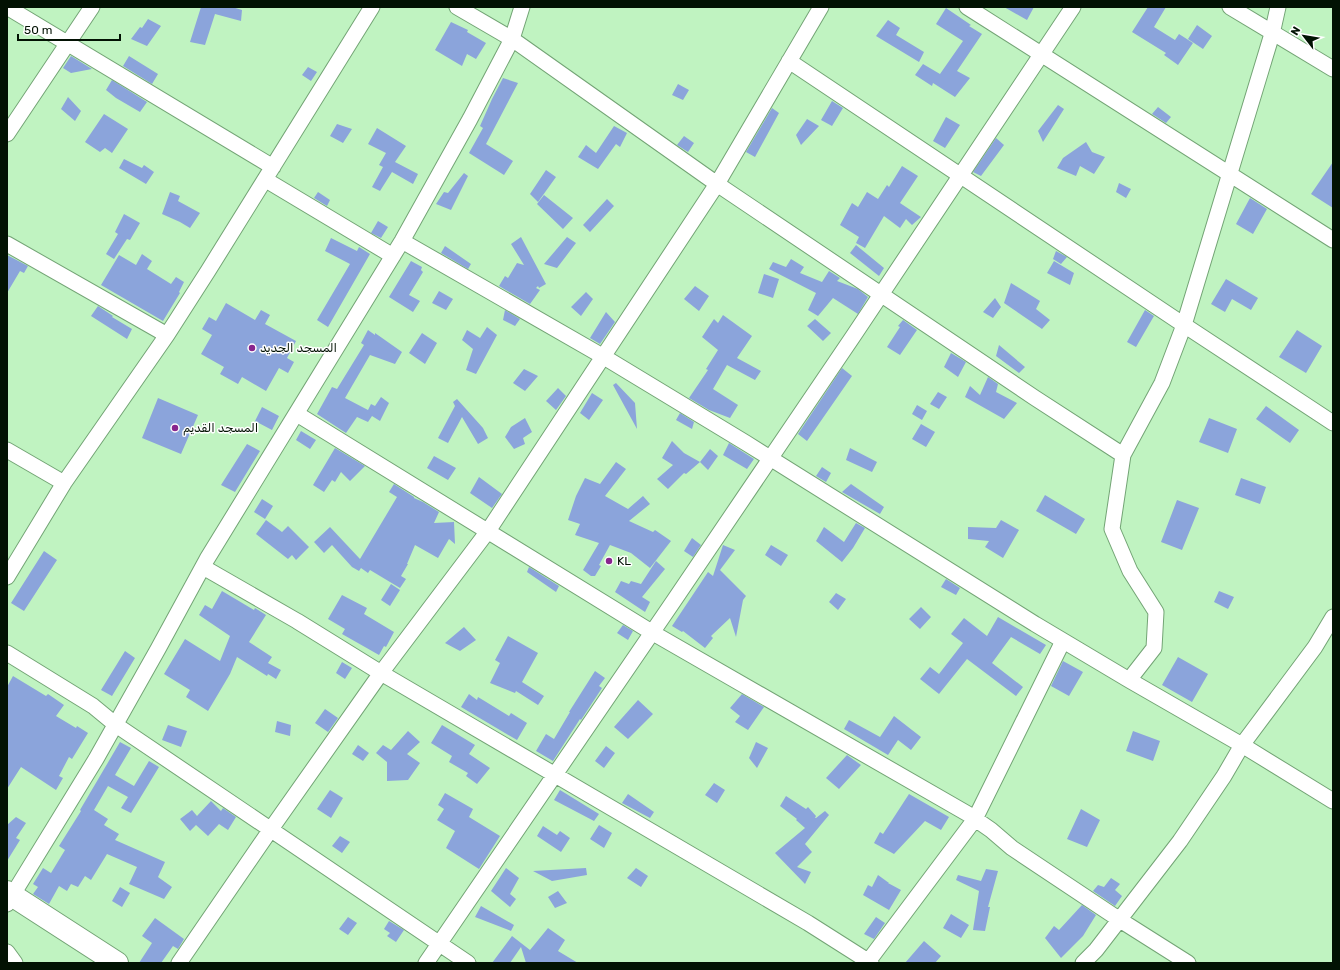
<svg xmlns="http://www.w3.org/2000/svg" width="1340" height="970" font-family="Rubik,'Noto Naskh Arabic',sans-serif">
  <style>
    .building { fill: #8ba4db }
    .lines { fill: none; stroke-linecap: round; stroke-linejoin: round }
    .minor-casing { stroke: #73a475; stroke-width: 17 }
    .secondary-casing { stroke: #73a475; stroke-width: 24 }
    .minor { stroke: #fff; stroke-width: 15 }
    .secondary { stroke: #fff; stroke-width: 22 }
    .poi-dot { fill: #88258e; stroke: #fff; stroke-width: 1.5 }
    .labels { text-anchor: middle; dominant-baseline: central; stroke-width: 3; stroke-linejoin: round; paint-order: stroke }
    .poi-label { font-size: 12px; fill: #021203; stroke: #fff; text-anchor: start }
  </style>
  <rect width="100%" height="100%" fill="#c0f3c1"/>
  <path class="building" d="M201 7H232L242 10 241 21 215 14 205 45 190 42Z
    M1004 7H1034L1027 20Z
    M1148 7H1166L1154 27 1175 40 1179 34 1193 43 1178 65 1164 55 1166 53 1132 32Z
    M946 8 971 25 969 26 982 34 957 71 970 78 955 97 933 83 932 86 915 75 923 64 940 74 963 41 936 24Z
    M148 19 161 26 147 46 131 39 140 27 142 28Z
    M888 20 900 28 896 35 924 52 919 62 876 36Z
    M451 22 468 30 467 32 486 43 476 59 467 54 462 66 435 50Z
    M1197 25 1212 36 1203 49 1188 39Z
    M71 56 92 69 71 73 63 68Z
    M129 56 158 74 152 84 123 66Z
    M308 67 317 72 311 81 302 75Z
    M503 78 518 83 486 144 513 161 504 175 469 153 483 128 480 126 492 99Z
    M112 80 147 102 140 112 116 98 106 90Z
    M678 84 689 90 683 100 672 95Z
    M68 97 81 111 75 121 61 109Z
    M832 101 843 108 832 126 821 120Z
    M1058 105 1064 109 1043 142 1038 131Z
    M1158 107 1171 117 1166 123 1152 114Z
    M772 108 779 113 755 157 746 152Z
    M104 114 128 129 112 153 105 148 100 152 85 142Z
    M946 117 960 125 945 148 933 141Z
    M807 119 819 126 801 145 796 135Z
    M337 124 352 129 343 143 330 136Z
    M614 126 627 133 620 147 616 144 598 169 578 157 586 145 596 153Z
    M377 128 406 146 395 162 418 174 413 184 392 172 380 191 372 187 383 167 379 165 386 153 368 144Z
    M684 136 694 143 688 152 677 145Z
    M996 138 1004 145 981 176 973 172Z
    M1086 142 1092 152 1105 157 1094 174 1080 166 1076 176 1057 168 1063 158Z
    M124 159 142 168 144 165 154 172 146 184 119 168Z
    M1333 162V208L1311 194Z
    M902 166 918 176 900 203 921 217 912 225 906 219 900 228 884 216 865 248 856 243 859 237 840 225 852 203 858 207 867 192 878 199 887 185 889 187Z
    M546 170 556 177 538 202 530 194Z
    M464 173 468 176 451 210 436 204 444 192 448 193Z
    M1119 183 1131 189 1126 198 1116 192Z
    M170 192 180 196 178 201 200 213 190 228 180 222 162 214Z
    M318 192 330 200 327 206 314 198Z
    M544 195 573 218 563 229 537 204Z
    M1250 198 1267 209 1253 234 1236 224Z
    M607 199 614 206 590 232 583 225Z
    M124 214 140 223 130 240 127 239 114 259 106 254 118 234 115 232Z
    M378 221 388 227 381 238 371 233Z
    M521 237 546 284 539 288 538 286 536 288 540 290 530 304 499 286 505 276 508 278 517 263 524 265 511 244Z
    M567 237 576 243 557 268 544 264Z
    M331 238 357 251 359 247 370 254 328 327 317 320 350 264 325 251Z
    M856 245 884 268 879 276 850 253Z
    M445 246 471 264 468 269 441 253Z
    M1056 251 1067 257 1061 264 1053 259Z
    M142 254 152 261 147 269 171 284 176 277 184 282 179 292 180 293 163 321 101 285 119 255 136 265Z
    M7 255 28 266 24 273 20 271 7 293Z
    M791 259 804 267 800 273 822 282 829 271 840 278 837 281 858 289 868 297 858 314 833 298 818 316 808 310 816 293 769 269 773 262 786 267Z
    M411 261 422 267 421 270 423 272 409 295 420 301 413 312 389 297Z
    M1054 261 1074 273 1070 285 1047 273Z
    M764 274 779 279 773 298 758 293Z
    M1226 279 1258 298 1251 310 1232 299 1225 312 1211 304Z
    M1011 283 1040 301 1036 309 1050 320 1042 329 1004 303Z
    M695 286 709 296 699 311 684 299Z
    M439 291 453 299 446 310 432 303Z
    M586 292 593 299 581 316 571 307Z
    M995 298 1001 307 993 318 983 312Z
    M226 303 255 320 261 310 270 315 265 324 296 341 287 358 294 362 288 373 279 368 266 391 242 377 238 384 220 374 224 367 201 354 212 335 202 329 209 317 216 321Z
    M98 306 113 316 112 317 132 329 127 339 91 316Z
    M505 310 520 319 515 326 503 320Z
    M1145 310 1154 316 1136 347 1127 342Z
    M606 312 615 322 600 344 590 338Z
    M723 315 752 336 737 358 761 371 755 380 727 365 713 389 738 405 730 418 709 410 689 398 708 370 706 369 718 350 702 337 714 319 718 323Z
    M815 319 831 333 823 341 807 326Z
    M903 320 917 330 900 355 887 347 900 327 898 326Z
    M487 327 497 335 476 374 466 370 473 349 462 340 467 330 480 338Z
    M368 330 375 335V333L402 352 395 364 370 355 345 398 368 410 371 404 375 406 381 397 389 403 380 421 372 416 368 422 357 417 346 433 317 414 332 387 337 389 364 345 361 343Z
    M1297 330 1322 346 1306 373 1279 357Z
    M422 333 437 343 425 364 409 353Z
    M999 345 1025 367 1019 373 996 356Z
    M951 353 966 362 958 377 944 367Z
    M842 368 852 376 807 441 798 434Z
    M524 369 538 376 525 391 513 383Z
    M988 377 998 384 996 392 1017 403 1004 419 965 397 970 386 980 395Z
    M616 383 635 403 637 429 613 385Z
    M558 388 566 396 556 410 546 401Z
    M938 392 947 397 939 409 930 404Z
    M592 393 603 400 589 420 580 413Z
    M158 398 198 415 181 454 142 438Z
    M457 399 483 428 488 438 478 444 462 417 448 443 438 438 455 406 453 402Z
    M917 405 927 411 922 420 912 414Z
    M1266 406 1299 430 1290 443 1256 419Z
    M262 407 279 416 272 430 255 421Z
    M680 413 694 422 692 429 676 420Z
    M525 418 532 432 523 438 525 444 514 449 505 437 511 427Z
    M1209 418 1237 429 1228 453 1199 442Z
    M921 424 935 432 926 447 912 439Z
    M301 431 316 440 310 449 296 440Z
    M672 441 684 453 700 462 710 449 718 456 708 470 700 462 686 474 684 473 668 489 657 479 673 465 662 458Z
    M729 443 754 459 747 469 723 455Z
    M247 444 260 451 235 492 221 485Z
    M335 448 365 466 350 481 341 472 335 482 332 480 324 492 313 485Z
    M850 448 877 462 872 472 846 460Z
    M434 456 456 468 448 480 427 468Z
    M616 462 626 469 605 496 628 509 643 496 650 504 629 521 653 532 655 530 671 541 650 568 631 553 610 545 599 565 601 566 595 576H591L583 570 599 543 575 535 580 524 568 520 576 496 585 478 600 484Z
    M822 467 831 473 826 482 816 476Z
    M479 477 502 494 492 508 470 493Z
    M1241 478 1266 487 1260 504 1235 495Z
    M394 484 414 497V498L423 502 439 512 434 523 454 522 455 544 449 539 438 558 415 545 407 564H408L401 576 406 579 400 588 370 570 368 573 361 568 359 571 352 567 332 545 324 553 314 542 330 527 360 559 397 497 389 492Z
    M851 484 884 507 880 514 842 492Z
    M1045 495 1085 519 1076 534 1036 511Z
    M262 499 273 506 265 519 254 512Z
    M1177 500 1199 508 1182 550 1161 542Z
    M266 520 282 532 288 526 309 547 296 560 292 555 288 559 256 534Z
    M1001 520 1019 530 1003 558 985 547 989 541 968 539V527L996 528Z
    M856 523 865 528 853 548 842 562 816 541 824 527 844 542Z
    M692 538 701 545 693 557 684 551Z
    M723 545 735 550 720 570 746 596 743 600 736 637 730 618 711 636 713 638 705 648 683 631 682 632 672 626 708 572 713 576Z
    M771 545 788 555 781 566 765 555Z
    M44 551 57 560 24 611 11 603Z
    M656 561 665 569 642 597 650 602 645 612 615 592 621 581 629 584 631 581 641 584Z
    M529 567 559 586 556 592 527 572Z
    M946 579 960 588 956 595 941 587Z
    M391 584 400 590 390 606 381 600Z
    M222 591 254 610 255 608 266 615 249 642 272 657 268 663 281 670 276 679 268 674 267 676 237 657 230 674 208 711 186 697 190 690 164 674 185 639 220 661 230 636 199 615 205 605 212 609Z
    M1219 591 1234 597 1228 609 1214 602Z
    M836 593 846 599 838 610 829 602Z
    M342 595 367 608 364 614 394 632 386 647 384 646 379 655 342 634 345 629 328 619Z
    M921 607 931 617 920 629 909 619Z
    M998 617 1046 645 1040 654 1011 637 992 663 1023 687 1016 696 967 659 939 694 920 679 930 667 939 674 963 643 951 634 964 618 987 636Z
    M623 625 633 631 628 640 617 633Z
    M464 627 476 640 460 651 445 643Z
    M508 636 538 653 522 682 544 696 538 705 516 691 515 693 490 683 500 663 495 660Z
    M125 651 135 658 112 696 101 690Z
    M1178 657 1208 674 1192 702 1162 685Z
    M1063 661 1083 672 1069 696 1051 686Z
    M342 662 352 668 345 679 336 673Z
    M595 671 605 678 599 686 602 688 581 720 580 719 553 761 536 751 546 734 554 739 570 712H569Z
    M13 676 46 696 48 694 64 705 56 716 76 728 77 726 88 733 72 759 69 757 59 776 63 778 56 790 21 767 7 789V687Z
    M469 694 477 700 478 697 509 716 511 713 527 723 517 740 461 707Z
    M742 694 764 707 748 730 735 722 740 716 730 708Z
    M638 700 653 714 628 739 614 727Z
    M325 709 338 718 328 732 315 723Z
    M894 716 921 737 911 750 898 740 888 755 844 729 849 720 880 737Z
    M277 721 291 725 290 736 275 732Z
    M168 725 187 731 181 747 162 740Z
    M442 725 475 745 469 754 490 768 477 784 466 776 468 773 449 762 452 756 431 743Z
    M408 731 420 742 407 754 420 763 408 780 387 781V762L376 753 383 745 391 750Z
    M1133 731 1160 741 1153 761 1126 751Z
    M120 742 131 748 115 775 134 786 149 761 159 767 131 813 121 808 128 797 108 786 94 810 108 819 104 825 119 834 115 840 165 862 158 877 172 887 164 899 129 884 137 867 107 854 91 880 85 876 78 887 71 884 67 891 59 886 49 904 33 894 38 887 33 884 43 868 51 873 65 850 59 846 81 811 80 810Z
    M756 742 768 748 757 768 749 758Z
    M358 745 369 753 363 761 352 754Z
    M606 746 615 753 604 768 595 761Z
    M847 755 861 765 839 789 826 778Z
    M714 783 725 790 717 803 705 795Z
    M330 790 343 798 331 818 317 809Z
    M560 790 599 814 594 821 554 800Z
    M445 793 473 809 469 817 500 836 479 869 446 848 455 831 437 820 444 809 438 805Z
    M628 794 654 812 650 818 622 803Z
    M909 794 949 817 941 830 925 821 894 854 874 843 880 832 883 834Z
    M786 796 806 809 808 807 816 816 815 818H816L825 811 829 815 805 844 812 852 797 867 811 872 805 884 775 853 805 828 796 820 797 819 780 806Z
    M211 801 221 811 223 808 236 817 228 830 219 824 208 836 196 825 190 831 180 819 192 810 197 816Z
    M1081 809 1100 820 1087 847 1067 839Z
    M16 817 26 823 16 838 20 840 7 861V825Z
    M599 825 612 833 604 848 590 839Z
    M543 826 557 835 560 831 570 838 561 852 537 836Z
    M340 836 350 842 342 853 332 846Z
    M506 868 519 878 510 894 516 899 510 907 491 891Z
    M586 868 587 875 552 881 533 871Z
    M636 868 648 876 641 887 627 878Z
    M986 869 998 871 988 907H990L985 931 973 930 979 891 956 880 958 875 981 881Z
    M878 875 889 883H888L901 890 889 910 863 895 868 885 872 887Z
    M1111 878 1120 884 1115 890 1122 896 1115 906 1093 891 1098 885 1104 887Z
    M120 887 130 893 122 907 112 901Z
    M558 891 567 903 555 908 548 897Z
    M1082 905 1096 915 1083 936 1061 958 1045 938 1054 926 1059 930Z
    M481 906 514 925 511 931 475 917Z
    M951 914 969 925 961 938 943 928Z
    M348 917 357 923 348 935 339 929Z
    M876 917 885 923 874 939 864 934Z
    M155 918 184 939 178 949 173 946 161 963H139L152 943 142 936Z
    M389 921 404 930 396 942 387 936 390 933 384 929Z
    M548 928 565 940 558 951 578 963H526L521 947 510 963H492L512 936 530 950Z
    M924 941 941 956 935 963H905Z"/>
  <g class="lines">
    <defs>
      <path id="minor" d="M7 7 273 167
        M457 7 512 39 717 184 1035 398 1123 455
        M967 7 1333 240
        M1230 7 1333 69
        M789 61 1184 325 1333 423
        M7 134 92 7
        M266 180 393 256
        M402 241 604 357 746 443 1035 624 1129 680 1242 745 1333 801
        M7 244 167 335
        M297 414 653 633 968 814 991 830 1012 848 1120 920 1188 963
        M7 450 64 483
        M203 567 297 621 381 673 808 923 871 963
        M7 577 64 483 167 335 208 271 372 7
        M7 653 93 706 116 725 468 963
        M1129 680 1154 648 1156 612 1130 571 1112 529 1123 455 1162 383 1184 325 1272 34 1278 7
        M7 904 96 759 158 649 207 559 402 241 470 119 512 39 522 7
        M7 952 15 963
        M179 963 271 829 381 673 488 531 717 184 821 7
        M426 963C570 754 712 545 854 335 927 226 999 116 1073 7
        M867 963 975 819 1063 641
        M1083 963 1096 950 1180 841 1224 776 1242 745 1315 647 1333 617"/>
      <path id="secondary" d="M7 892 117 963"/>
    </defs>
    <use href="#minor" class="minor-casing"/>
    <use href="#secondary" class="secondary-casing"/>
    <use href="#minor" class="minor"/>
    <use href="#secondary" class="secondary"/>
  </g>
  <g class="poi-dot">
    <circle cx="252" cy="348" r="4"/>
    <circle cx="175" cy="428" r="4"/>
    <circle cx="609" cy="561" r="4"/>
  </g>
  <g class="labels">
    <g class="poi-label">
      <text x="260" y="348">المسجد الجديد</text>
      <text x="183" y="428">المسجد القديم</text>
      <text x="617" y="561">KL</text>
    </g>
  </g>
  <rect width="1340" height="970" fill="none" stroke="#021203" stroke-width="16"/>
  <g transform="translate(1304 36) rotate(301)" stroke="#ffffff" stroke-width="3" paint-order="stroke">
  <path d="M0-3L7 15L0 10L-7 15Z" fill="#021203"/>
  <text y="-6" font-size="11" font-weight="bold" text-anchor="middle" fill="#021203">N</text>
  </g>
  <path d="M18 34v6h102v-6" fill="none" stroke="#021203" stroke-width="2"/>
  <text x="24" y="34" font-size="12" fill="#021203" stroke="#ffffff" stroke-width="3" paint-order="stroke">50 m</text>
</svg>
